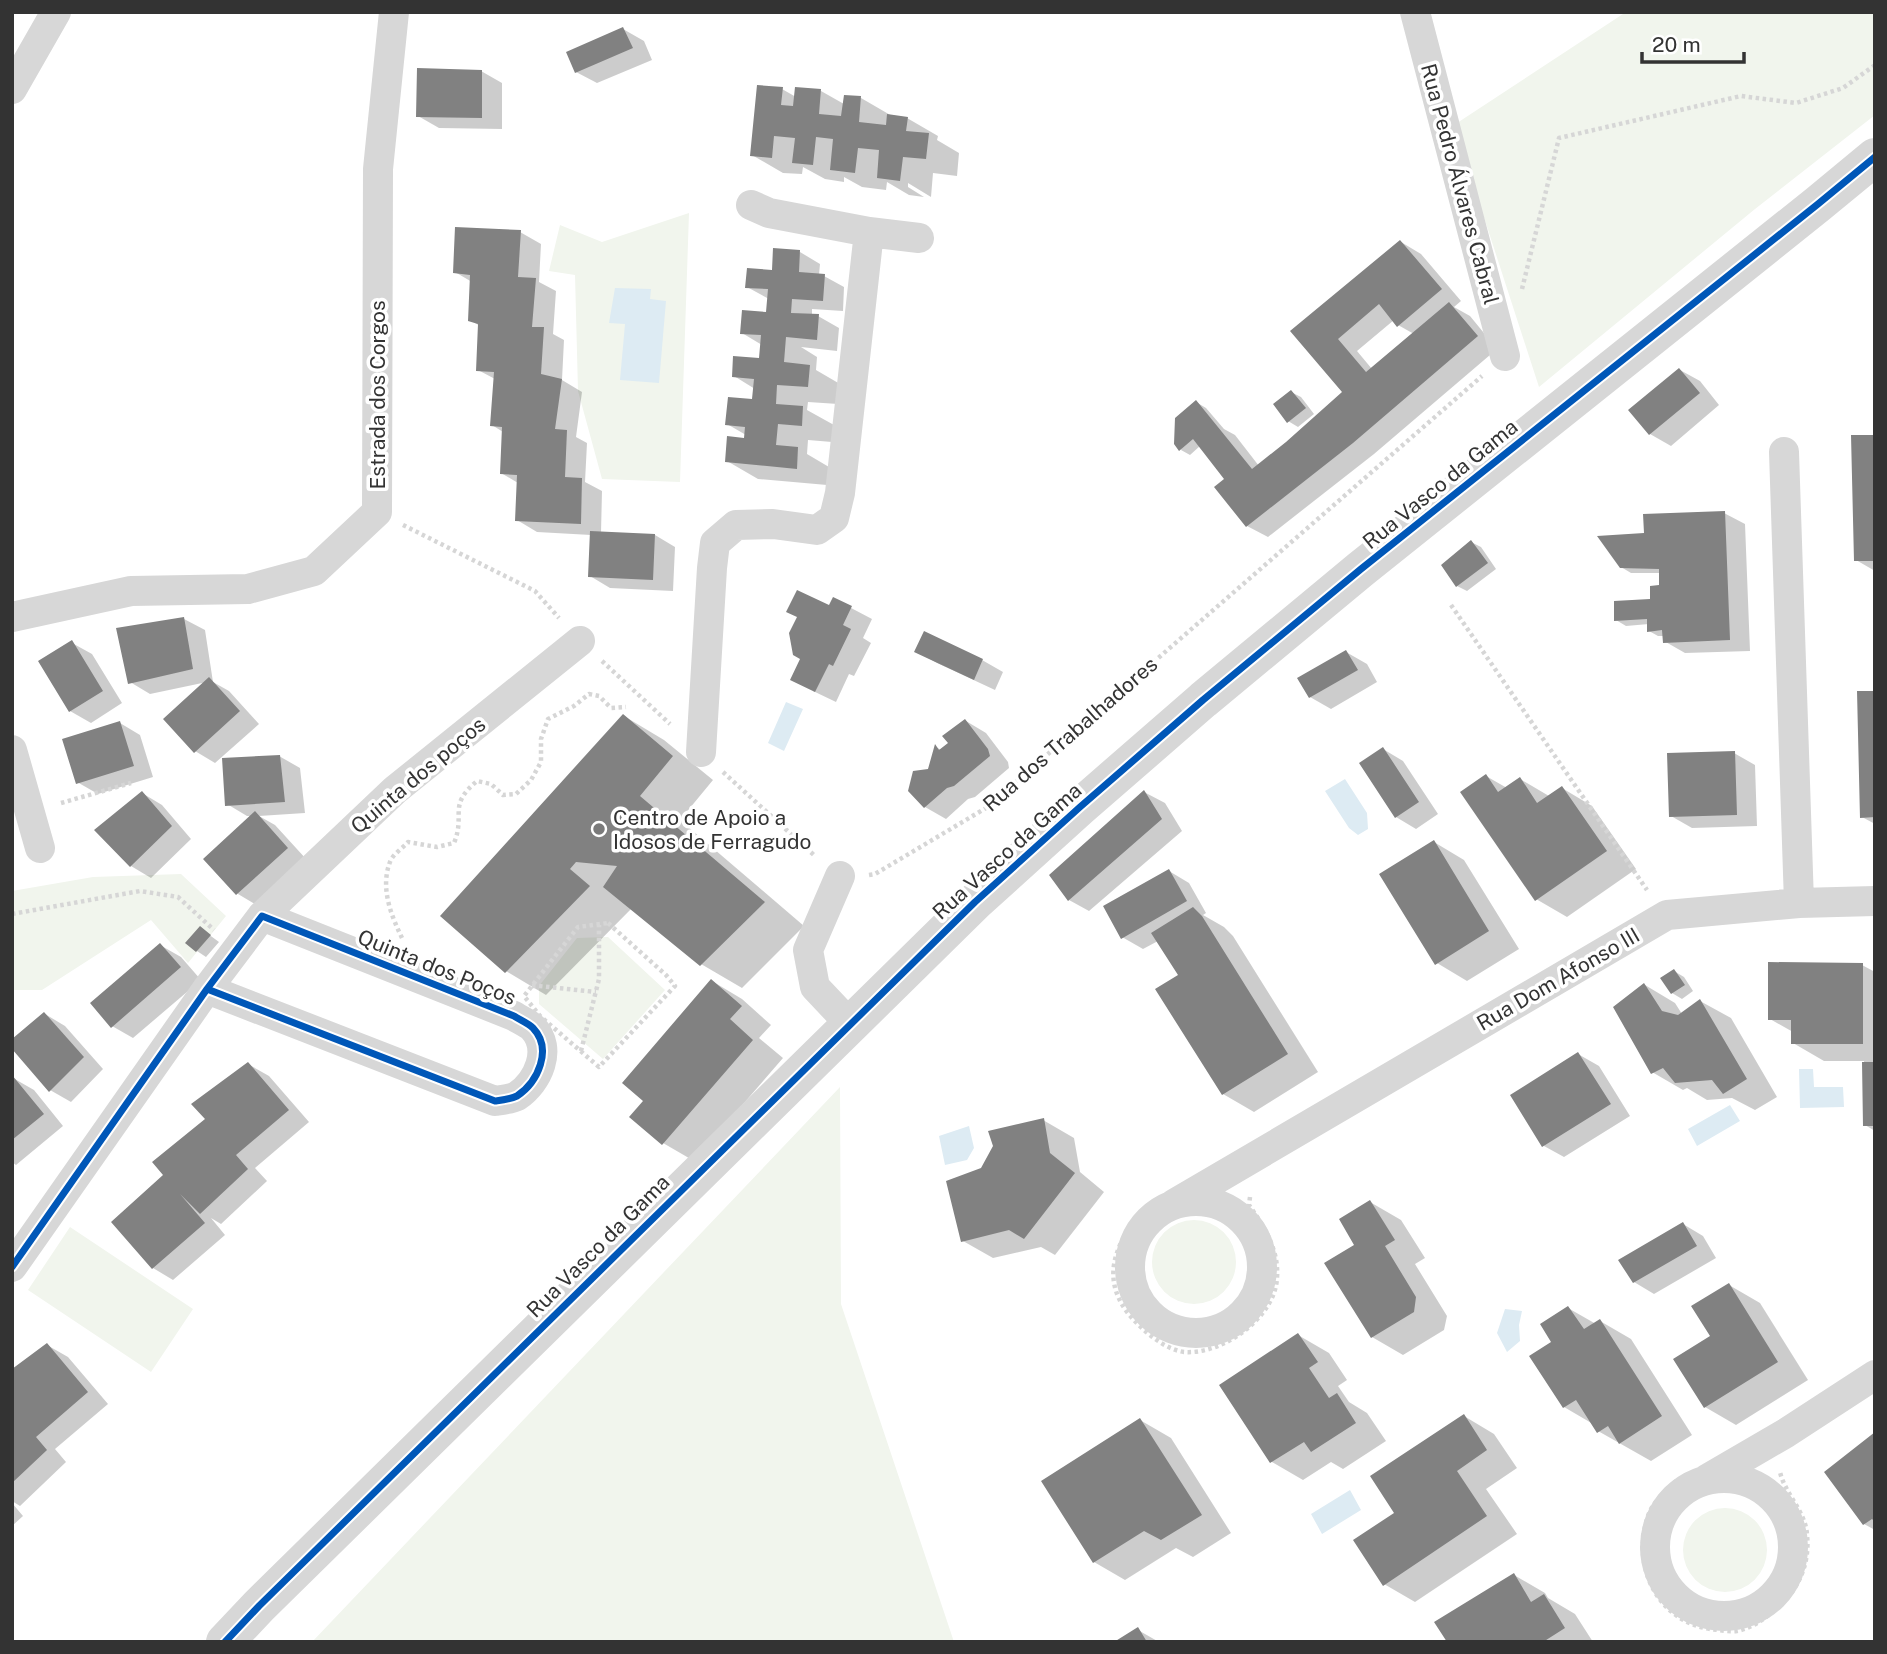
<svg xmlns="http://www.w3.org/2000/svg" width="1887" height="1654" font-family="'Public Sans',sans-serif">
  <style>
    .green { fill: #f1f5ed }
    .water { fill: #ddebf3 }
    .shadow { fill: #0003; fill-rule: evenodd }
    .building { fill: #818181 }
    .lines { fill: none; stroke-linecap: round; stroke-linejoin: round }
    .path { stroke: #d6d6d6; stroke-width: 4.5; stroke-dasharray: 3.5 3.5; stroke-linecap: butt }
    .minor { stroke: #d7d7d7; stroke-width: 30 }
    .tertiary { stroke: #d7d7d7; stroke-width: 38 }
    .cycleway-casing { stroke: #fff; stroke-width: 11 }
    .cycleway { stroke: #0057b8; stroke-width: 7 }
    .poi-dot { fill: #7a7a7a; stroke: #fff; stroke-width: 2.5 }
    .labels { text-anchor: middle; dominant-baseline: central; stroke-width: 7; stroke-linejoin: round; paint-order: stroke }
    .street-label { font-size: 21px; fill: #333; stroke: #fff }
    .poi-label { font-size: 21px; fill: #333; stroke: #fff; text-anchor: start }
  </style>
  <rect width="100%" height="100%" fill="#fff"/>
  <path class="green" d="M1626 12H1875V115L1755 209 1539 387 1454 125Z
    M689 213 680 482 602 479 578 391 575 275 549 271 560 225 602 242Z
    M181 874 226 916 188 963 151 920 42 990H12V891L93 877Z
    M608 937 665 990 603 1059 539 1004V986L577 938Z
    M840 1087 841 1304 954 1642H312Z
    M1152 1262a42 42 0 1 1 84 0a42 42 0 1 1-84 0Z
    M70 1227 193 1309 151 1372 28 1290Z
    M1683 1550a42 42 0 1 1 84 0a42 42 0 1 1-84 0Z"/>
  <path class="water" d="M615 288 651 289 650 299 666 301 659 383 620 380 625 324 609 323Z
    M786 702 803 709 784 751 768 743Z
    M1345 779 1367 813 1368 829 1358 835 1349 828 1325 791Z
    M1799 1069H1813L1814 1087H1843L1844 1107 1800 1108Z
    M1730 1105 1740 1121 1697 1146 1688 1129Z
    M969 1126 974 1148 967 1160 945 1165 939 1136Z
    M1505 1309 1522 1311 1519 1325 1520 1341 1507 1352 1497 1333Z
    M1350 1490 1361 1510 1322 1534 1311 1514Z"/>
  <path class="shadow" d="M623 29 644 41 652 60 597 83 576 72Z
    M481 71 502 83V129L439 128 418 116Z
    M782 89 796 97 797 89 821 91 844 104 845 97 861 98 892 116 907 118 938 136 937 140 959 153 957 176 933 173 931 197 908 183V187L924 197 909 195 887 182 886 190 862 187 844 177V182L825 179 803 167 802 174 783 173 752 155Z
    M520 232 541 244 539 282 556 291 553 334 564 340 562 380 582 392 576 437 587 443 585 482 602 491 601 533 655 535 675 547 673 591 610 588 590 576 591 535 537 532 517 520 518 483 501 473 503 432 492 425 495 379 478 370 480 326 470 320 472 282 455 272Z
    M1401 242 1421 254 1461 301 1454 307 1470 316 1497 349 1374 454 1268 537 1247 526 1227 479 1200 446 1190 455 1181 450 1196 402 1206 408 1224 429 1235 435 1259 466 1345 392 1293 332ZM1394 320 1398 325 1414 334 1372 369 1357 351Z
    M800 252 820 264 819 275 824 276 844 287 843 311 812 309V316H818L839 328 837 351 801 347 817 357 816 370 840 384 838 404 808 402 807 410 834 425 832 442 808 440 807 454 829 467 827 485 758 479 727 461 746 440V435L727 424 754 401 755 389 734 376 761 360 762 345 742 333 767 314 769 299 747 287 773 272Z
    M1680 370 1700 381 1719 405 1671 446 1650 434 1630 411Z
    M1291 392 1301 397 1314 414 1298 427 1288 421Z
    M1875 436V571L1856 560Z
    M1724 513 1745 524 1750 651 1685 653 1664 641V636H1658L1649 631V624L1626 626 1616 620 1652 601 1659 587 1661 573H1631L1621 567 1646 535Z
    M1471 542 1481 547 1496 569 1467 591 1457 586Z
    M834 599 872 619 863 638 871 643 854 676 849 674 836 702 813 691 802 659 799 617 830 608Z
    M184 619 205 630 213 682 229 691 259 724 215 763 195 751 207 682 150 694 130 682Z
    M72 643 92 654 122 703 91 723 70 711Z
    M917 652 982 660 1003 672 995 690 937 663Z
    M1346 652 1367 664 1377 682 1331 709 1310 697Z
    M1875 693V824L1862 817Z
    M624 716 664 740 713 780 680 820 804 926 742 988 701 964 632 908 546 995 506 971Z
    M966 721 986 733 1008 762 1009 768 975 797 968 799 946 819 925 807 930 771 936 747 941 750 950 744Z
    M120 723 140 735 153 777 98 794 77 782Z
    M1383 749 1403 761 1438 814 1416 829 1396 817Z
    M1734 753 1755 765 1757 826 1692 828 1671 816Z
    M279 756 300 768 305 813 259 816 275 825 307 860 258 906 238 894 205 859 252 816H247L227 804Z
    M1486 776 1507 788 1520 779 1549 796 1562 788 1592 806 1636 869 1567 917 1536 899Z
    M1144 792 1165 803 1182 831 1089 911 1069 900Z
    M142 793 162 805 191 839 151 878 131 866Z
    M1434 842 1464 860 1519 949 1467 981 1437 963Z
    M1169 871 1189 883 1206 913 1203 915 1224 927 1233 936 1318 1072 1254 1112 1223 1094 1180 975 1158 941 1143 949 1122 937Z
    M200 928 219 942 206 957 197 951Z
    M160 945 181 957 201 980 133 1038 112 1026Z
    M1862 965 1875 972V1131L1865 1125 1864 1061H1824L1793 1043V1032L1770 1019Z
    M1674 971 1684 977 1693 991 1682 999 1672 993Z
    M712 981 742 999 771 1025 759 1038 783 1058 694 1161 663 1143 645 1101Z
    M1645 985 1675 1003 1682 1014 1700 1001 1731 1018 1777 1097 1755 1110 1732 1098 1707 1100 1687 1088 1683 1090 1652 1072Z
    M45 1014 65 1026 103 1069 71 1102 50 1090Z
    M1578 1054 1599 1066 1630 1116 1564 1157 1544 1146Z
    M248 1064 269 1076 309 1122 255 1168 267 1181 221 1224 211 1218 225 1235 173 1280 153 1268 166 1175Z
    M13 1078 34 1090 63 1126 16 1165 12 1162Z
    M1043 1120 1074 1138 1080 1172 1104 1192 1055 1255 1041 1247 993 1258 963 1241Z
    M1370 1202 1401 1220 1425 1258 1415 1264 1447 1316 1444 1330 1403 1355 1372 1337Z
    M1683 1224 1703 1236 1716 1258 1654 1294 1634 1282Z
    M1729 1285 1760 1303 1808 1380 1736 1425 1705 1407 1713 1336Z
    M1568 1308 1596 1324 1600 1321 1631 1339 1692 1435 1651 1461 1598 1431 1593 1424 1564 1407 1554 1343Z
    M1298 1335 1329 1353 1347 1380 1338 1386 1349 1402 1367 1413 1386 1441 1343 1469 1331 1462 1303 1480 1272 1462 1221 1386Z
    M47 1345 68 1357 108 1404 55 1449 66 1462 20 1506 12 1501V1371Z
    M1464 1416 1494 1434 1517 1468 1486 1489 1517 1534 1415 1602 1384 1584 1397 1513Z
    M1140 1420 1171 1438 1231 1533 1193 1557 1176 1548 1125 1580 1094 1562Z
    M1875 1434V1530L1864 1524Z
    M12 1503 23 1516 12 1526Z
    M1514 1575 1545 1593 1548 1598 1575 1614 1593 1642H1449Z
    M1138 1630 1159 1642H1117Z"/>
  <path class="building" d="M623 27 633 48 575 73 566 52Z
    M417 68 482 70V118L416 117Z
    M757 85 783 87 781 105 793 106 795 87 821 89 819 114 841 116 844 95 861 96 859 122 886 125 887 114 908 117 906 131 929 133 926 159 903 157 900 181 877 178 879 150 858 148 855 173 830 170 833 139 816 137 813 165 792 163 795 138 774 136 772 158 750 156Z
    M455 227 521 230 518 277 536 278 532 327H544L541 374 562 379 555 429 567 430 565 477 582 478 581 524 515 521 517 475 500 474 502 427 490 426 494 372 476 371 478 324 468 321 470 275 453 273Z
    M1400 240 1442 289 1397 327 1379 304 1338 339 1366 372 1449 302 1478 336 1353 443 1246 527 1214 487 1224 479 1193 439 1179 451 1174 444 1175 418 1196 400 1252 469 1286 442 1342 392 1290 331Z
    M773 248 800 250 799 272 825 274 823 301 792 299 791 313 819 314 817 340 786 337 784 362 810 365 808 387 777 385 776 404 803 406 802 426 778 424 776 445 798 447 797 469 725 462 727 436 744 438 745 427 725 425 728 397 752 399 754 379 732 377 733 356 759 358 761 335 740 334 742 310 766 312 768 289 745 288 747 268 772 270Z
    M1679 368 1700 393 1649 435 1628 410Z
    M1291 390 1306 408 1287 423 1273 404Z
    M1851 435H1875V561H1854Z
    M1725 511 1730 640 1663 643 1662 630 1647 632V619L1614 621V601L1650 599V586L1659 585V569L1620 568 1597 536 1644 533 1643 514Z
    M590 531 655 534 653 580 588 577Z
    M1471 540 1488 563 1456 587 1441 565Z
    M797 590 829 605 833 597 852 606 843 625 851 629 833 666 829 664 815 692 790 680 800 659 793 655 789 633 797 617 786 612Z
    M184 617 193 669 128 684 116 628Z
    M924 631 983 659 974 680 914 652Z
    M72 640 103 691 69 712 38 661Z
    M1346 650 1358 670 1309 698 1297 678Z
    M209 677 240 711 194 753 163 719Z
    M1857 691H1875V817L1860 818Z
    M623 714 673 756 640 796 765 902 700 966 603 887 617 866 576 862 570 869 590 886 505 973 440 916Z
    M965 719 988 749 990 756 954 786 947 788 924 808 908 791 913 771 928 769 935 744 939 750 948 743 942 736Z
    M120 721 134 766 76 784 62 739Z
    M1383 747 1419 802 1395 818 1359 763Z
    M1735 751 1737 815 1669 817 1667 753Z
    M280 755 285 802 225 806 222 758Z
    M1486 774 1498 792 1520 777 1537 803 1562 786 1607 851 1535 901 1460 792Z
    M1144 790 1162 819 1068 901 1049 875Z
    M142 791 172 826 130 867 94 830Z
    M255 811 288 848 236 895 203 859Z
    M1434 840 1489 931 1435 965 1379 874Z
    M1169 869 1187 901 1121 939 1103 906Z
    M1193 907 1202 916 1288 1054 1222 1095 1155 989 1178 975 1151 933Z
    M200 926 211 935 196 952 185 943Z
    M160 943 181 967 111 1028 90 1003Z
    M1768 962 1863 963V1044H1791V1020H1768Z
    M1674 969 1685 985 1671 994 1660 978Z
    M711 979 742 1006 730 1019 753 1040 662 1145 629 1117 643 1101 622 1083Z
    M1644 983 1662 1011 1678 1015 1700 999 1747 1079 1723 1094 1712 1080 1675 1083 1663 1068 1651 1074 1613 1007Z
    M44 1012 84 1057 49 1092 12 1049V1039Z
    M1578 1052 1611 1104 1542 1147 1510 1095Z
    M248 1062 289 1110 236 1155 248 1169 200 1214 180 1194 205 1223 152 1269 111 1222 163 1175 152 1162 205 1119 191 1104Z
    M1862 1062H1875V1126H1863Z
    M12 1075 44 1114 12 1140Z
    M1044 1118 1050 1153 1075 1173 1024 1239 1009 1230 961 1242 946 1181 981 1168 993 1146 988 1131Z
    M1370 1200 1395 1240 1385 1246 1416 1297 1414 1312 1371 1338 1324 1263 1354 1245 1339 1219Z
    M1683 1222 1697 1246 1633 1283 1618 1260Z
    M1729 1283 1778 1362 1704 1408 1673 1359 1710 1336 1691 1306Z
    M1568 1306 1584 1329 1600 1319 1662 1416 1619 1444 1608 1426 1597 1433 1576 1400 1563 1408 1529 1356 1551 1342 1540 1324Z
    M1298 1333 1318 1362 1309 1368 1329 1398 1337 1393 1356 1423 1311 1452 1304 1442 1270 1463 1219 1385Z
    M47 1343 88 1392 36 1437 47 1450 12 1483V1369Z
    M1464 1414 1487 1450 1457 1471 1487 1516 1383 1586 1353 1540 1394 1513 1370 1476Z
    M1140 1418 1202 1515 1161 1540 1144 1531 1093 1563 1041 1481Z
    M1875 1432V1522L1872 1519 1863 1525 1824 1472Z
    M1514 1573 1531 1602 1544 1594 1565 1628 1543 1642H1447L1434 1622Z
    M1138 1627 1147 1642H1114Z"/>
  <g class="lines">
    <path class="path" d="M1522 289 1559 138 1741 96 1796 103 1843 88 1875 65
      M403 525 535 591 559 618
      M1451 605 1647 890
      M602 661 670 724
      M723 772 815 856
      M61 803 131 783
      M869 875 875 874 986 808 1482 376
      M12 914 140 891 178 897 214 930
      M608 923 666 975 675 986 599 1067 540 1016 524 996 578 927Z
      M402 938C391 915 380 888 390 862 392 855 403 848 408 842L437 847 454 843C466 814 447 806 477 781L491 784 503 795 516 794 531 780 541 762V739L548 719 574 706 589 694 599 696 611 708 626 707
      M532 986H539L596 992
      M581 1051 599 979V925
      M1144 1209C1109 1250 1098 1289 1143 1329 1154 1339 1169 1350 1184 1352 1222 1355 1275 1318 1277 1278 1279 1250 1265 1228 1249 1205L1250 1197
      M1676 1481C1664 1492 1651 1504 1647 1519 1632 1568 1658 1621 1710 1629 1719 1630 1729 1632 1737 1631 1753 1628 1767 1617 1778 1607 1799 1589 1810 1563 1807 1535 1806 1512 1785 1494 1780 1472"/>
    <path class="minor" d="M1415 12 1505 356
      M12 89 56 12
      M751 205 769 213 869 232
      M1784 452 1799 903
      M12 617 131 591 248 589 314 571 377 512 378 169 394 12
      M12 750 40 848
      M701 752 712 568 715 543 736 525 773 524 817 530 834 518 840 493 869 232 919 238
      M840 876 808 950 815 987 850 1024
      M262 916 395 790 580 641
      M1130 1267a66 66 0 1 1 132 0a66 66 0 1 1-132 0Z
      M1174 1204 1667 915 1799 903 1875 901
      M12 1267 207 989 262 916 514 1016C520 1020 528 1023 533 1028 553 1049 538 1082 517 1096 511 1099 502 1100 495 1101L207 989
      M1655 1547a69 69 0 1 1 138 0a69 69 0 1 1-138 0Z
      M1707 1479 1786 1433 1875 1375"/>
    <path class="tertiary" d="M225 1642 259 1606 975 902 1080 807 1203 700 1361 569 1818 204 1875 157"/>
    <defs>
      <path id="cycleway" d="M12 1267 207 989 262 916 514 1016C520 1020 528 1023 533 1028 553 1049 538 1082 517 1096 511 1099 502 1100 495 1101L207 989
        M225 1642 259 1606 975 902 1080 807 1203 700 1361 569 1818 204 1875 157"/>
    </defs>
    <use href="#cycleway" class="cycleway-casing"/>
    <use href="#cycleway" class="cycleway"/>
  </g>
  <circle class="poi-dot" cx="599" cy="829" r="7"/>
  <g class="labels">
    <g class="street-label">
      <text transform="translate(1460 184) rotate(75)">Rua Pedro Álvares Cabral</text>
      <text transform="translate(377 395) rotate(-90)">Estrada dos Corgos</text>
      <text transform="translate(1440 484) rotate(-39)">Rua Vasco da Gama</text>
      <text transform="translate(1070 734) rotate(-41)">Rua dos Trabalhadores</text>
      <text transform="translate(418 775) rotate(-40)">Quinta dos poços</text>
      <text transform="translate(1007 851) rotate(-42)">Rua Vasco da Gama</text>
      <text transform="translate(437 967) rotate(22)">Quinta dos Poços</text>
      <text transform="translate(1558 979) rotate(-30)">Rua Dom Afonso III</text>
      <text transform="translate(598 1246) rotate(-45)">Rua Vasco da Gama</text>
    </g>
    <g class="poi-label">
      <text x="613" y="817">Centro de Apoio a<tspan x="613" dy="24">Idosos de Ferragudo</tspan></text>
    </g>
  </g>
  <rect width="1887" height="1654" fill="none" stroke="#333333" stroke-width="28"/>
  <path d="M1642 52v10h102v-10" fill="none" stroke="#333333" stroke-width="3.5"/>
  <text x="1652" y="52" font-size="21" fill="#333333" stroke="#ffffff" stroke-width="5" paint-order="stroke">20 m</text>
</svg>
